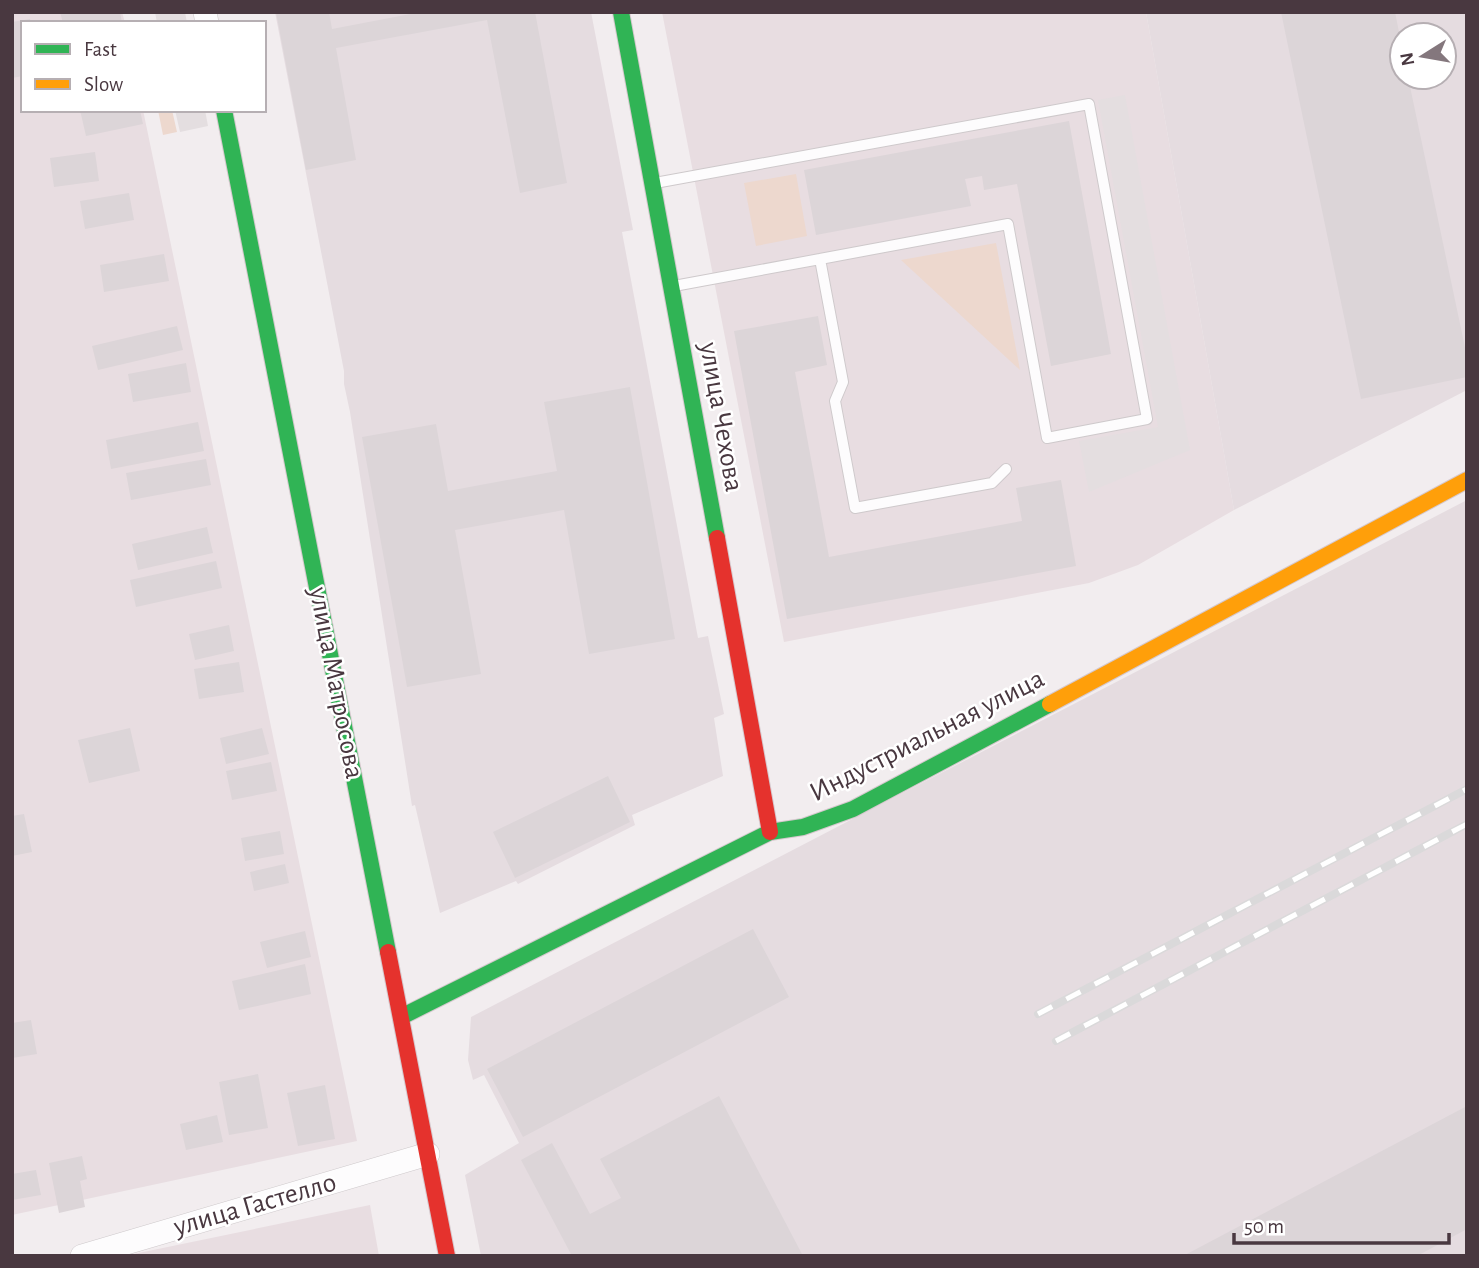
<svg xmlns="http://www.w3.org/2000/svg" width="1479" height="1268" font-family="'Alegreya Sans',sans-serif">
  <style>
    .residential { fill: #e8dde1 }
    .industrial { fill: #e5dce0; fill-rule: evenodd }
    .green { fill: #edd8ce }
    .parking { fill: #e4dee0 }
    .building { fill: #dcd5d8 }
    .lines { fill: none; stroke-linecap: round; stroke-linejoin: round }
    .lane-casing { stroke: #cec9cb; stroke-width: 12 }
    .street-casing { stroke: #cec9cb; stroke-width: 24 }
    .fast-casing { stroke: #d5c8cd; stroke-width: 18 }
    .slow-casing { stroke: #d5c8cd; stroke-width: 18 }
    .jam-casing { stroke: #d5c8cd; stroke-width: 18 }
    .lane { stroke: #fdfcfd; stroke-width: 10 }
    .street { stroke: #fdfcfd; stroke-width: 23 }
    .fast { stroke: #30b455; stroke-width: 16 }
    .slow { stroke: #ff9f0a; stroke-width: 16 }
    .jam { stroke: #e5322d; stroke-width: 16 }
    .rail-casing { stroke: #dad9da; stroke-width: 8 }
    .rail { stroke: #fff; stroke-width: 5; stroke-dasharray: 16; stroke-linecap: butt }
    .labels { text-anchor: middle; dominant-baseline: central; stroke-width: 5; stroke-linejoin: round; paint-order: stroke }
    .street-label { font-size: 28px; fill: #493840; stroke: #fff }
  </style>
  <rect width="100%" height="100%" fill="#f2edef"/>
  <path class="residential" d="M12 12H122L125 23H23V110H143L357 1141 12 1215Z
    M662 12H1146L1234 510 1138 565 1089 583 784 642Z
    M370 1205 379 1256H124Z"/>
  <path class="industrial" d="M275 12H591L633 230 622 232 698 638 708 636 724 714 714 718 723 776 632 815 635 825 518 884 516 881 440 913 415 805 412 806 350 412 344 384V371Z
    M1146 12H1467V390L1234 510ZM1402 35H1444V77H1402Z
    M1467 500V1256H481L465 1175 519 1143 484 1075 473 1080 468 1060 471 1017Z"/>
  <path class="green" d="M158 110H172L177 132 163 135Z
    M796 174 807 236 756 246 744 183Z
    M996 243 1020 370 901 260Z"/>
  <path class="parking" d="M155 12H185L187 23H157Z
    M1125 95 1190 450 1089 492 1079 441 1158 427 1098 100Z
    M175 110H205L208 126 180 132Z"/>
  <path class="building" d="M60 12H120L122 23H63Z
    M276 12H329L332 29 421 12H535L567 183 520 193 487 20 336 48 356 160 306 170Z
    M1281 12H1395L1402 47V77H1408L1467 357V377L1361 399Z
    M30 19 31 23H23V76L12 78V22Z
    M80 110H140L143 124 86 136Z
    M1069 121 1111 354 1051 366 1017 184 984 190 982 176 965 179 971 206 816 235 804 170Z
    M95 152 99 181 54 187 50 158Z
    M129 193 134 220 85 229 80 201Z
    M164 254 169 281 104 292 100 265Z
    M818 316 827 365 795 372 829 557 1022 521 1016 488 1061 480 1076 566 787 619 734 331Z
    M177 326 183 350 98 370 92 346Z
    M186 363 191 392 133 402 128 374Z
    M630 387 675 639 589 654 564 510 455 530 481 674 407 687 362 437 436 424 448 491 557 471 544 402Z
    M198 422 204 451 111 469 106 440Z
    M206 459 211 485 131 500 126 473Z
    M207 527 213 553 138 570 132 544Z
    M216 561 222 588 136 607 130 580Z
    M229 625 234 651 195 660 189 634Z
    M239 662 244 692 199 699 194 669Z
    M130 728 140 771 89 783 78 740Z
    M262 728 269 754 226 764 220 738Z
    M271 762 277 791 232 800 226 771Z
    M608 776 630 822 515 878 493 832Z
    M24 814 32 852 12 856V816Z
    M280 831 284 854 245 861 241 838Z
    M285 864 289 883 254 891 250 872Z
    M753 929 789 997 523 1137 487 1069Z
    M305 931 311 957 267 968 260 942Z
    M305 964 311 994 239 1010 232 981Z
    M31 1020 37 1054 12 1058V1023Z
    M258 1074 268 1128 229 1135 219 1082Z
    M325 1085 335 1139 298 1146 287 1093Z
    M719 1096 803 1256H572L521 1160 552 1143 590 1214 621 1198 600 1159Z
    M1467 1106V1229L1417 1256H1183Z
    M217 1115 223 1142 186 1150 180 1124Z
    M82 1156 87 1179 80 1181 85 1207 59 1213 49 1163Z
    M36 1170 41 1195 12 1200V1174Z"/>
  <g class="lines">
    <defs>
      <path id="lane" d="M655 183 1089 104 1147 419 1047 438 1008 224 820 259
        M674 286 820 259 843 382 835 401 855 508 992 483 1006 469"/>
      <path id="street" d="M205 12 207 23
        M82 1256 428 1154"/>
      <path id="fast" d="M621 12 717 538
        M224 110 388 952
        M401 1017 770 832 803 827 853 809 1050 704"/>
      <path id="slow" d="M1050 704 1467 480"/>
      <path id="jam" d="M717 538 770 832
        M388 952 447 1256"/>
    </defs>
    <use href="#lane" class="lane-casing"/>
    <use href="#street" class="street-casing"/>
    <use href="#fast" class="fast-casing"/>
    <use href="#slow" class="slow-casing"/>
    <use href="#jam" class="jam-casing"/>
    <use href="#lane" class="lane"/>
    <use href="#street" class="street"/>
    <use href="#fast" class="fast"/>
    <use href="#slow" class="slow"/>
    <use href="#jam" class="jam"/>
    <defs>
      <path id="rail" d="M1038 1014 1467 789
        M1056 1041 1467 824"/>
    </defs>
    <use href="#rail" class="rail-casing"/>
    <use href="#rail" class="rail"/>
  </g>
  <g class="labels">
    <g class="street-label">
      <text transform="translate(721 417) rotate(80)">улица Чехова</text>
      <text transform="translate(336 683) rotate(79)">улица Матросова</text>
      <text transform="translate(927 736) rotate(-27)">Индустриальная улица</text>
      <text transform="translate(255 1205) rotate(-16)">улица Гастелло</text>
    </g>
  </g>
  <rect width="1479" height="1268" fill="none" stroke="#493840" stroke-width="28"/>
  <rect x="21" y="21" width="245" height="91" fill="#ffffff" stroke="#b6afb3" stroke-width="2"/>
  <rect x="35" y="44" width="35" height="10" fill="#30b455" stroke="#b6afb3" stroke-width="2"/>
  <text x="84" y="56" font-size="21" fill="#493840">Fast</text>
  <rect x="35" y="79" width="35" height="10" fill="#ff9f0a" stroke="#b6afb3" stroke-width="2"/>
  <text x="84" y="91" font-size="21" fill="#493840">Slow</text>
  <g transform="translate(1423 56) rotate(259)"><circle r="33" fill="#ffffff" stroke="#b6afb3" stroke-width="2"/>
  <path d="M0-5L12 26L0 18L-12 26Z" fill="#84777d"/>
  <text y="-10" font-size="19" font-weight="bold" text-anchor="middle" fill="#493840">N</text>
  </g>
  <path d="M1234 1233v10h215v-10" fill="none" stroke="#493840" stroke-width="3.5"/>
  <text x="1244" y="1233" font-size="21" fill="#493840" stroke="#ffffff" stroke-width="5" paint-order="stroke">50 m</text>
</svg>
